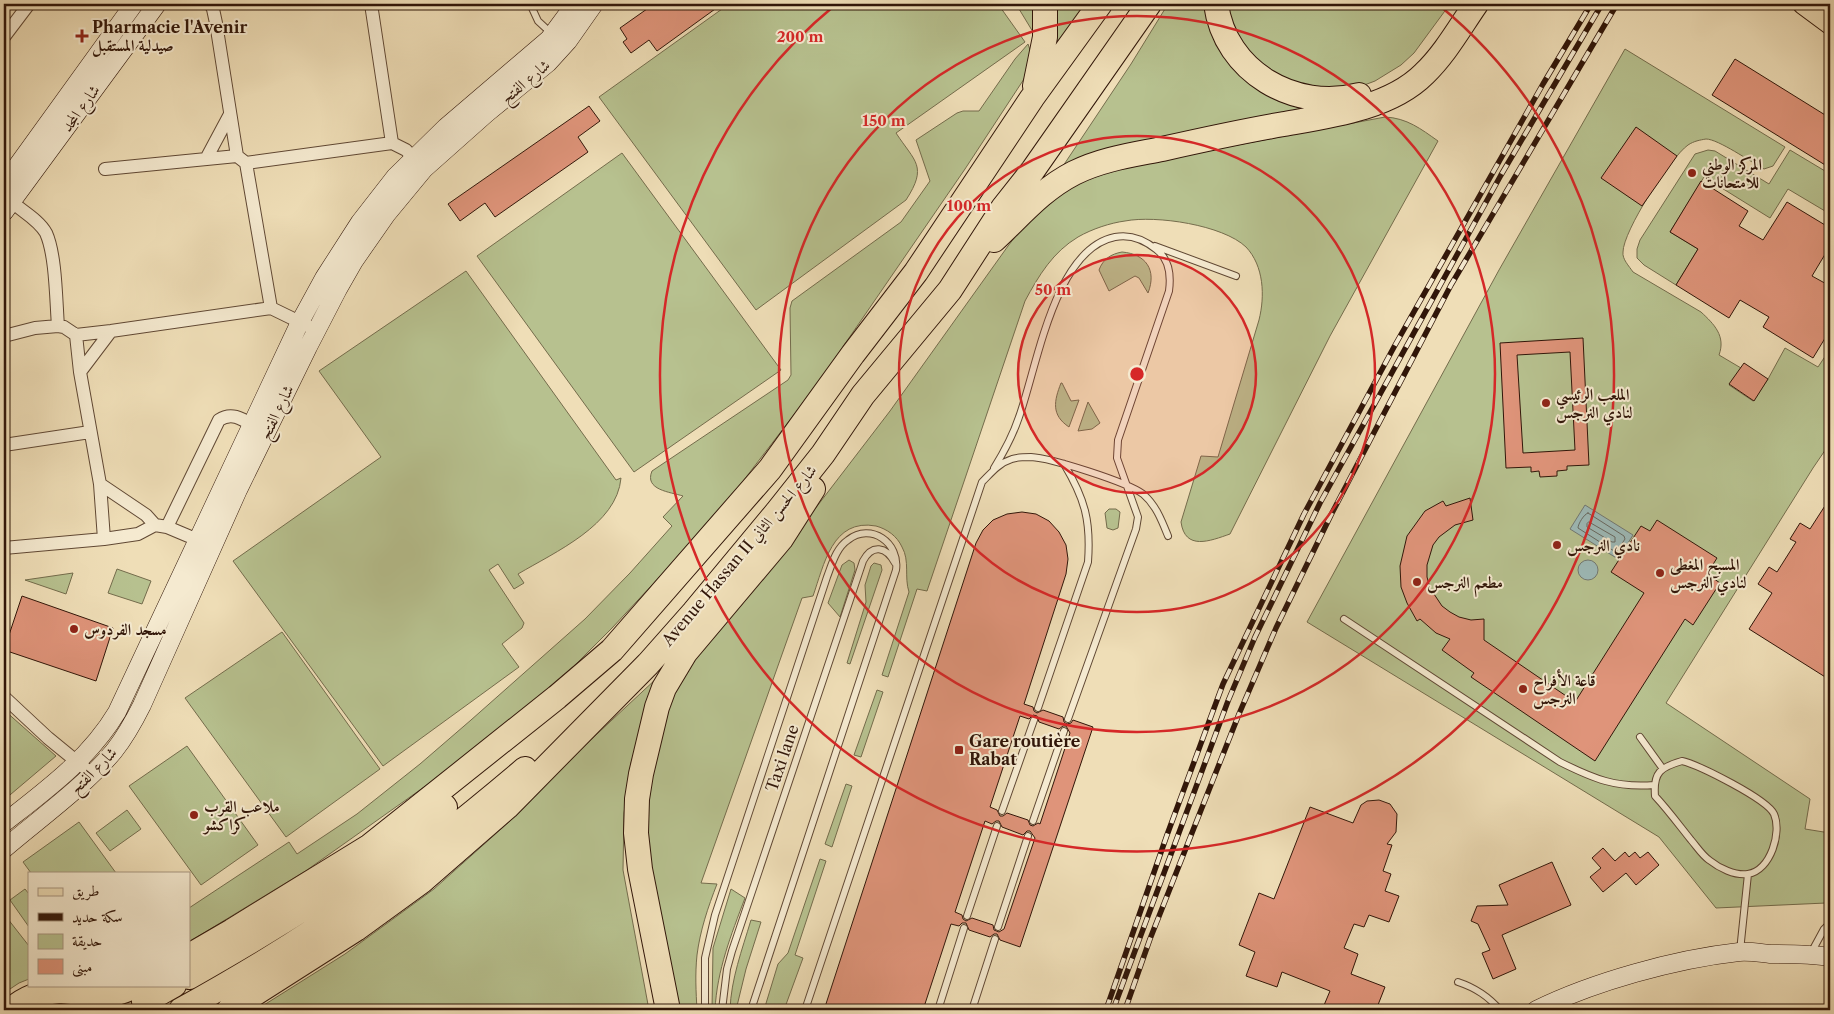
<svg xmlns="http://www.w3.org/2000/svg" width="1834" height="1014" font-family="'Libre Caslon Text',Amiri,serif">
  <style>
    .green { fill: #b7c18f; stroke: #746c4c }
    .water { fill: #9dbab8; stroke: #727872 }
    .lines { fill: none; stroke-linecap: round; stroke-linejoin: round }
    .shore { stroke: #676860; stroke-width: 1 }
    .building { fill: #df947a; stroke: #311609; fill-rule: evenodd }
    .highway-tunnel { stroke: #c9b694; stroke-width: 24; stroke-dasharray: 24 12; stroke-linecap: butt }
    .lane-casing { stroke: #604834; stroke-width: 8 }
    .street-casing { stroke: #604834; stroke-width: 14 }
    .secondary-casing { stroke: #311609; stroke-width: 19 }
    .primary-casing { stroke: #311609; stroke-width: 22 }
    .highway-casing { stroke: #311609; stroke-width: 26 }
    .lane { stroke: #f5ead0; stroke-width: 6 }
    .street { stroke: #f5ead0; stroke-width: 12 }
    .secondary { stroke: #f5ead0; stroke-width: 18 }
    .primary { stroke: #efdeb7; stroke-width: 20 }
    .highway { stroke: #efdeb7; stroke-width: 24 }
    .rail-casing { stroke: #311609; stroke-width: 5.5 }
    .rail { stroke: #f5ead0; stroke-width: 4; stroke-dasharray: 11; stroke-linecap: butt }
    .ring { fill: none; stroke: #d62828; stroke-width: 2.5 }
    .poi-dot { fill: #8f2418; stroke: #f5ead0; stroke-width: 2 }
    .labels { text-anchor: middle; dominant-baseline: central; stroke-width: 4; stroke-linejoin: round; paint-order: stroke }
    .poi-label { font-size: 16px; font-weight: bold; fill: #311609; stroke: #f5ead0; text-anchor: start }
    .street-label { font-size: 16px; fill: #311609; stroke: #f5ead0 }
    .centre { fill: #d62828; stroke: #f5ead0; stroke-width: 2.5 }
    .ring-label { font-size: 15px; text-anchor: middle; font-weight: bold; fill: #d62828; stroke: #f5ead0; stroke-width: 4; stroke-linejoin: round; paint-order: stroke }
  </style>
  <rect width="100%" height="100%" fill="#efdeb7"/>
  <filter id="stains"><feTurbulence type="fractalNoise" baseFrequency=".004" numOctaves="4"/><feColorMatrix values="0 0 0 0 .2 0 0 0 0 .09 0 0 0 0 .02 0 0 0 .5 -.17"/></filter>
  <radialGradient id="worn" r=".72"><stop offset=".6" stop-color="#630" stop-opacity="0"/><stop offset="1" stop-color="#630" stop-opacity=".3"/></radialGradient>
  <path class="green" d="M729 4H752L754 6 757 4H998L1025 42 896 133C915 162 928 166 906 200L756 310 599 97Z
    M1016 4H1037L1033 32Z
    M1055 4H1087L1055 51 1057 20Z
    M1168 4H1209L1271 94 1297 107 1302 111 1057 175 1131 64Z
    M1225 4H1450L1414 53 1401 65 1375 81 1359 87 1339 91 1288 84 1265 70 1235 34Z
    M1028 44 1032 56 1024 79 965 169 816 386 717 515 612 628 573 667 524 709 434 780 307 870 189 942V908L289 842 297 854 357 814 420 764 471 720 585 619 630 573 672 526 663 517 683 496C670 492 644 490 652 471L788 380 791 375 790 308 792 301 901 222 930 181 916 140 957 113 963 111H979L1015 59Z
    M1625 49 1785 147 1773 166 1764 169C1751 162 1718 139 1706 139 1700 140 1694 141 1688 145 1671 157 1623 231 1623 252 1622 259 1629 266 1633 272L1701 312C1714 324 1726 336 1719 355L1741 368 1729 385 1753 401 1768 379 1785 348 1818 367 1830 349V443L1813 468 1666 703 1810 799 1805 829 1830 833V895L1826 903 1716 908 1659 837 1307 622 1499 270Z
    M1385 117C1407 118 1421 129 1438 141L1330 336 1230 534C1210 541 1185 551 1181 522L1201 456 1218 457 1259 320C1265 296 1264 266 1246 247 1223 225 1156 215 1125 221 1110 223 1092 229 1078 237 1053 252 1039 275 1025 301L927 591 917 589 888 677 882 675 909 592C904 577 910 561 902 547 897 536 887 529 876 526 832 518 824 565 813 596L802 598 701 883 717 884C708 907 700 931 697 955 695 974 696 992 697 1010H677L652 877 646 819 650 777 670 700 686 669 795 535 890 411 1008 246 1039 206 1095 172Z
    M1708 150 1715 151 1769 184 1790 150 1830 174V214L1788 189 1770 218 1704 177 1670 232 1698 249 1676 285 1644 265 1637 258V249L1640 240 1695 154Z
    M622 153 781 370 634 472 477 256Z
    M1122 252C1146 254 1157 270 1148 293L1139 278 1135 276 1109 291 1099 270C1103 259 1111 254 1122 252Z
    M466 271 616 480 621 478C617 525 555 552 518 574L524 583 514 589 498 564 489 570 524 623 522 628 502 644 519 667 383 766 233 561 381 457 319 371Z
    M1061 383H1062L1071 401 1079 400 1069 427C1051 415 1054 401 1061 383Z
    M1088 402 1100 423 1092 429 1078 431Z
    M1109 509H1116L1120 512 1118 528 1113 530 1107 528 1105 513Z
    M849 560 854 563 855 570 840 617 828 603 842 565Z
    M874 563 881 565 882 570 850 664 847 663 866 602 865 585 871 566Z
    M117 569 151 581 142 604 108 593Z
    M73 573 66 594 25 580Z
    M282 632 380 769 286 837 185 698Z
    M657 678 631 763 624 813 623 870 649 1010H256L345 954 434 889 510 821 582 748Z
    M877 690 883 692 861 757 854 755Z
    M4 710 56 756 4 800Z
    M187 746 258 845 201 885 129 786Z
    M846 784 852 786 832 847 825 844Z
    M127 810 141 829 110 851 96 833Z
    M79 822 116 873H31L23 862Z
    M820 859 826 861 795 955 803 958 784 1010H764L778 964 788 953Z
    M25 889 29 894V927L10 900Z
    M731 889 745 898C731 935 717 970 715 1010H712L713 948Z
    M4 914 29 946V979L19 983 4 993Z
    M751 920 761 922 746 969 736 1010H730C731 979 742 950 751 920Z
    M48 1005H67L82 1010H33Z"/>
  <path class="water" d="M1585 505 1633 535 1618 559 1570 529Z
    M1578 570a10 10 0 1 1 20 0a10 10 0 1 1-20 0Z"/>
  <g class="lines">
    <path class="shore" d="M1588 513 1624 536 1625 539 1617 551H1614L1578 528C1578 524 1584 514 1588 513Z
      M1589 522 1615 537V542H1612L1587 527V524Z"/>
  </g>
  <path class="building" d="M654 4H722L657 51 649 40 631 53 623 42 627 39 620 28Z
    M1735 59 1830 118V168L1712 95Z
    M589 106 600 121 578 137 588 152 495 217 485 203 460 221 448 204Z
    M1636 127 1677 156 1642 206 1601 178Z
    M1701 181 1748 211 1739 226 1763 240 1787 202 1830 228V246L1812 276 1830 286V330L1813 358 1763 327 1769 317 1740 300 1729 318 1676 285 1698 249 1670 232Z
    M1583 338 1589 465 1567 466V470L1557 471V476L1540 477 1539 471 1531 472V467L1506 468 1500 343ZM1570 352 1575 450 1523 453 1517 355Z
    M1744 363 1768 379 1754 401 1729 384Z
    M1470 498 1473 520 1455 525 1439 537 1433 545 1427 565V577L1430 588 1442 606 1450 612 1459 617 1471 620 1484 619V640L1575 702 1644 593 1611 572 1641 526 1650 531 1657 520 1717 558 1707 574 1720 583 1693 625 1685 619 1595 761 1471 677 1474 673 1442 650 1450 639 1436 633 1420 619 1417 621 1407 603 1401 587 1400 566 1407 536 1425 511 1443 501 1446 506Z
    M1830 498V680L1749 629 1772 593 1758 584 1769 567 1777 572 1796 542 1790 539 1800 523 1810 529Z
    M1022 512 1036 514 1049 521 1059 532 1066 545 1068 559 1066 574 1024 704 1033 707 1034 711 1037 713 1043 710 1063 717 1064 722 1067 724 1071 723 1073 720 1093 727 1020 947 1000 940 997 934H994L990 937 969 930 966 923H962L959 926 951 924 923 1010H824L976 543 983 530 993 520 1007 514ZM1033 715 1037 716 1039 722 1059 729 1063 726H1066L1070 733 1040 824 1038 823 1033 826 1030 825 1028 820 1007 813 1003 816H1000L997 810 990 807 1020 716 1029 719ZM985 821 992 824 996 821H999L1002 827 1023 835 1027 831H1030L1035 838 1004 929 999 932 994 930 993 925 972 918 966 921 963 919 962 915 955 912Z
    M22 596 113 628 96 681 4 650Z
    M1379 800 1390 804 1397 814 1396 832 1387 844 1392 845 1383 871 1391 874 1385 891 1399 896 1389 922 1369 915 1364 927 1354 924 1344 948 1358 954 1351 974 1385 987 1376 1010H1322L1330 991 1282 972 1277 987 1246 976 1255 952 1239 945 1259 893 1274 899 1310 807 1353 823 1361 805 1367 801Z
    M1603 848 1615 861 1625 852 1629 857 1635 852 1640 858 1648 852 1659 865 1636 885 1626 873 1603 892 1590 877 1601 868 1592 858Z
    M1552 862 1571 905 1502 935 1516 969 1493 979 1482 953 1490 950 1478 924 1471 921 1477 906 1508 905 1499 885Z"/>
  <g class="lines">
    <path class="highway-tunnel" d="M126 1010 144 1002"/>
    <defs>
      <path id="lane" d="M535 4 532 8 538 21 551 33
        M1155 246 1236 276
        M994 468C1004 452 1013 435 1019 417 1037 368 1054 249 1115 237 1131 234 1145 240 1157 250 1170 260 1171 276 1169 291L1118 440 1117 458 1138 517 1136 529 1068 719
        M1344 619 1560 762C1594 779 1616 788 1654 785
        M1038 708 1088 562C1091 521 1085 499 1064 464
        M1640 737 1663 769
        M1682 761C1699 765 1767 799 1774 814 1782 832 1771 870 1748 874 1735 876 1719 868 1709 860 1702 855 1697 847 1691 840 1679 825 1668 810 1655 796 1653 772 1661 767 1682 761Z
        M1002 811 1034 720
        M1033 821 1064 731
        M967 916 997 826
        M998 927 1028 836
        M1740 951 1748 874
        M1811 953 1824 929 1830 923
        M1458 982C1476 988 1488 996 1500 1010
        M705 1010V958L715 915 827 577C832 564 836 548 848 540 871 522 900 543 896 570L751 1010
        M722 1010 727 969 732 951 863 561C872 544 886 546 895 563
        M805 1010 982 482C991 473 999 463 1012 459 1017 457 1025 457 1031 457 1051 458 1127 482 1143 494 1156 505 1162 521 1168 536
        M938 1010 964 928
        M972 1010 995 939"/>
      <path id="street" d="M210 4 213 9 216 23 237 156
        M371 4 392 143
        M4 37 29 4
        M206 159 229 116
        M246 163 271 308 308 326
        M105 169 237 156 246 163 392 143 406 150 420 165
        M12 202C22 211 39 220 46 233 56 255 56 301 58 326
        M76 335 80 372 100 484 146 515 155 525 167 527 205 543
        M4 336 35 328 58 326 64 327 76 335 111 331 271 308
        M80 372 111 331
        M4 445 90 432
        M100 484 104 539
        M167 527 219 420C231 412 241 418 252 425
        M4 548 104 539 138 534 155 525
        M4 697 48 738 92 774"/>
      <path id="secondary" d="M4 184 134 4
        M4 212 157 4
        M4 823C46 790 89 759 117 712L300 322 324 278 360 222 395 177 446 127 549 39 575 4
        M4 849C39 819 85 786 114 751 125 737 134 721 142 705L238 490 308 347 338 289 354 261 386 215 424 169 487 113 548 63 568 41 594 4
        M1536 1010C1593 982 1675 959 1739 952 1749 951 1760 953 1770 954 1790 954 1810 954 1830 957"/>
      <path id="primary" d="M1803 4 1830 24"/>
      <path id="highway" d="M1216 4C1225 72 1295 112 1359 95
        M1035 86 1045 37V4
        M994 240C1021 215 1041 190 1074 173 1102 159 1132 155 1162 149 1202 140 1243 131 1284 124 1330 116 1390 108 1424 74 1445 54 1460 27 1476 4
        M189 956 232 931 370 846 557 697 612 650 770 469 853 354 916 272 1032 98 1100 4
        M189 977C279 926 366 872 445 807
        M87 997C106 996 120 994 137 985
        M144 1002 174 985
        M11 1010C37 987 81 983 106 1010
        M181 1010C244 975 306 938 364 896 420 856 473 813 525 769
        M229 1010 356 929 422 881 507 807 648 664 694 612 777 512 823 454 863 395 950 290 1003 208 1033 170 1149 4
        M668 1010 640 869 636 833 637 799 641 774 657 707 664 688 685 653 781 539 813 489"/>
    </defs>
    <use href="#lane" class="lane-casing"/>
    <use href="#street" class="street-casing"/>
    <use href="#secondary" class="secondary-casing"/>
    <use href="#primary" class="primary-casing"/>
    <use href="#highway" class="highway-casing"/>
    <use href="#lane" class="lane"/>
    <use href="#street" class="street"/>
    <use href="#secondary" class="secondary"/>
    <use href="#primary" class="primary"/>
    <use href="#highway" class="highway"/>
    <defs>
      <path id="rail" d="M1106 1010 1167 835 1223 684 1304 514 1394 347 1543 84 1591 4
        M1113 1010 1228 701 1255 637 1320 503 1501 175 1602 4
        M1125 1010 1150 939 1239 714 1276 628 1332 513 1451 285 1617 4"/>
    </defs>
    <use href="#rail" class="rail-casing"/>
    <use href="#rail" class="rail"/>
  </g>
  <circle cx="1137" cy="374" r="119" fill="#d62828" fill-opacity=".12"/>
  <g class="ring">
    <circle cx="1137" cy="374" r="119"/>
    <circle cx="1137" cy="374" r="238"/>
    <circle cx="1137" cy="374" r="358"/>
    <path d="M1440 6A477 477 0 1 1 834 6"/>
  </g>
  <g class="poi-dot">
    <path d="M79.5 28.5h5v5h5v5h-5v5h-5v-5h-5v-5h5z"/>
    <circle cx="1692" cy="173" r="5"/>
    <circle cx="1546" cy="403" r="5"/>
    <circle cx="1557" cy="545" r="5"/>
    <circle cx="1660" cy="573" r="5"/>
    <circle cx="1417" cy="582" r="5"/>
    <circle cx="74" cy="629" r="5"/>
    <circle cx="1523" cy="689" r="5"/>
    <rect x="954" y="745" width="10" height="10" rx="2.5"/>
    <circle cx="194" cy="815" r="5"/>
  </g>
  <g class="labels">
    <g class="poi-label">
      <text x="92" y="27">Pharmacie l'Avenir<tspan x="92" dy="18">صيدلية المستقبل</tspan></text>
      <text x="1702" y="164">المركز الوطني<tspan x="1702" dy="18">للامتحانات</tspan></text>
      <text x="1556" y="394">الملعب الرئيسي<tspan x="1556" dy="18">لنادي النرجس</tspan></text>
      <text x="1567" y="545">نادي النرجس</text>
      <text x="1670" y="564">المسبح المغطى<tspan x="1670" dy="18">لنادي النرجس</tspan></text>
      <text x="1427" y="582">مطعم النرجس</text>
      <text x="84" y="629">مسجد الفردوس</text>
      <text x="1533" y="680">قاعة الأفراح<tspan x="1533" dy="18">النرجس</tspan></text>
      <text x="969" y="741">Gare routière<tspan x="969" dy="18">Rabat</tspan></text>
      <text x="204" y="806">ملاعب القرب<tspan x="204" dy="18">كراكشو</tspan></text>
    </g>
    <g class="street-label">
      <text transform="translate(525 81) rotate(-40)">شارع الفتح</text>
      <text transform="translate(80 108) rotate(-54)">شارع المجد</text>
      <text transform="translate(276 412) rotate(-64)">شارع الفتح</text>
      <text transform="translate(739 555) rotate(-50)">Avenue Hassan II شارع الحسن الثاني</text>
      <text transform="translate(782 758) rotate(-71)">Taxi lane</text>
      <text transform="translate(93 770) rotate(-45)">شارع الفتح</text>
    </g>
  </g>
  <circle cx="1137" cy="374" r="8" class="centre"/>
  <g class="ring-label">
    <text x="800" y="42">200 m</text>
    <text x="884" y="126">150 m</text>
    <text x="969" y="211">100 m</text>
    <text x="1053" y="295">50 m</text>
  </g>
  <rect width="1834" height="1014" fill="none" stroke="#efdeb7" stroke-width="20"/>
  <rect x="5" y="5" width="1824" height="1004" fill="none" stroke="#311609" stroke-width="2.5"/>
  <rect x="10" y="10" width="1814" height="994" fill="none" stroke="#311609"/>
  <rect x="28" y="872" width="162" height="115" fill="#f5ead0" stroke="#a79580"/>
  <rect x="38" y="888" width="25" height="8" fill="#efdeb7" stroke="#a79580"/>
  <text x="72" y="896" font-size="15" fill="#311609">طريق</text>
  <rect x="38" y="913" width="25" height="8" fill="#311609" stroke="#a79580"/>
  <text x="72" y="922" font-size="15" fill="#311609">سكة حديد</text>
  <rect x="38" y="934" width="25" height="15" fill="#b7c18f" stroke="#a79580"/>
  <text x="72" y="946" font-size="15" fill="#311609">حديقة</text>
  <rect x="38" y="959" width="25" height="15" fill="#df947a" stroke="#a79580"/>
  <text x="72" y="972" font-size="15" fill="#311609">مبنى</text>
  <rect width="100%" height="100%" filter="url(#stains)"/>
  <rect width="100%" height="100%" fill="url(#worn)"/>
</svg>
